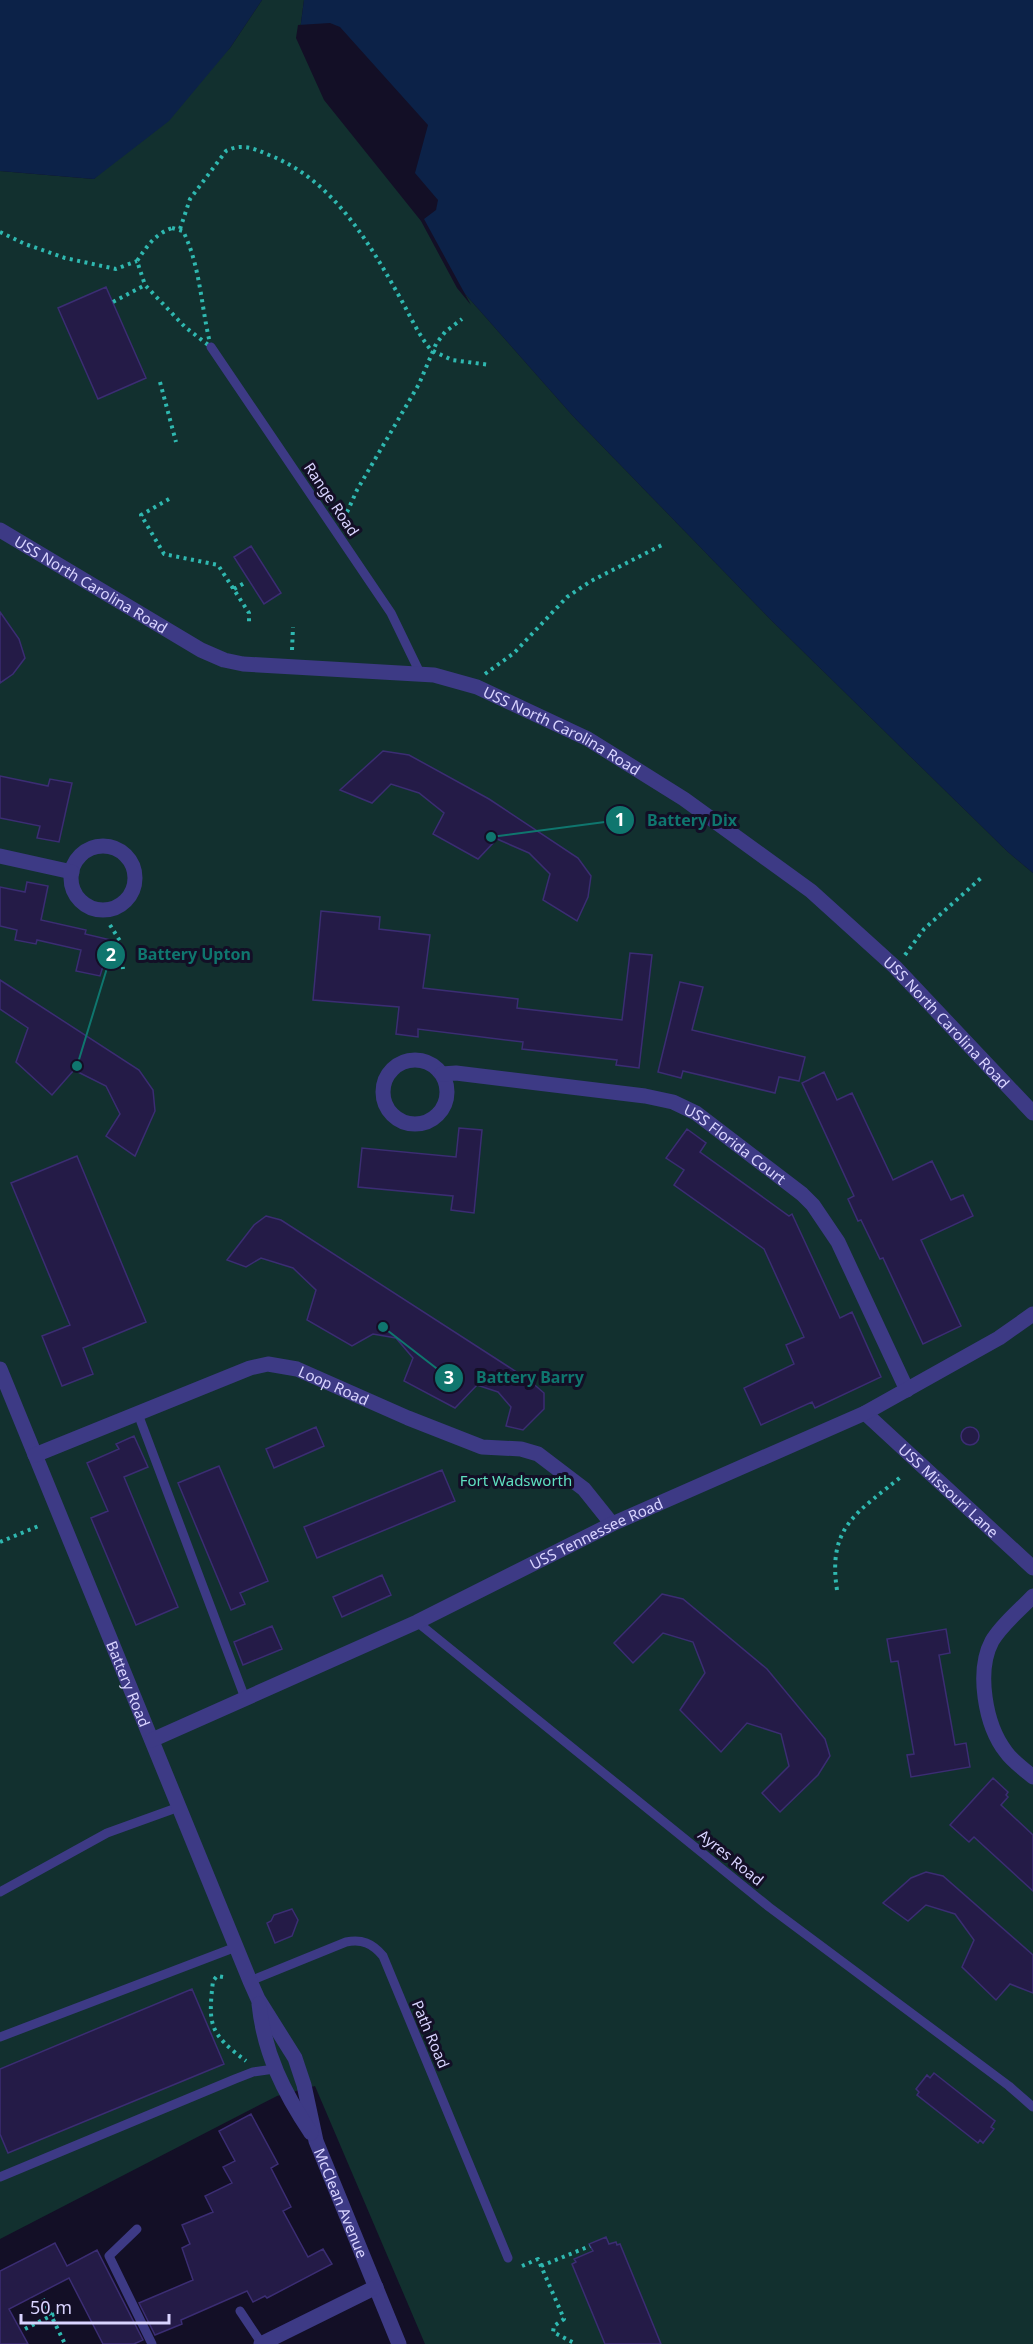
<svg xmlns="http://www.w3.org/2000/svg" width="1033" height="2344" font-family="'Noto Sans',sans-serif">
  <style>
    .green { fill: #12302f }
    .water { fill: #0c2248 }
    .pier { fill: #130f26 }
    .building { fill: #241b47; stroke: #3b2d73; stroke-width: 1.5 }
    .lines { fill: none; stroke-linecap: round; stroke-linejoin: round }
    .path { stroke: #2fb8b0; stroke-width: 4; stroke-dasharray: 3 4.5; stroke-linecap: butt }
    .lane { stroke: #3d3a85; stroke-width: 9 }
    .street { stroke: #3d3a85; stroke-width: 15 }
    .labels { text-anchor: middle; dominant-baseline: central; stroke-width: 6; stroke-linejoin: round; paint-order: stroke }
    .street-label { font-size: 15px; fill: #d9d4ff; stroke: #130f26 }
    .park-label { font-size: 15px; fill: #5fe0c0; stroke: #130f26 }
    .leader { fill: none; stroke: #0f766e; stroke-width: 2 }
    .callout-dot { fill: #0f766e; stroke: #130f26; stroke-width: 2 }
    .mark-label { font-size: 18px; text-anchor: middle; font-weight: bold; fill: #fff }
    .callout-label { font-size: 16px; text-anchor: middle; font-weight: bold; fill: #0f766e; stroke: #130f26; stroke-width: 6; stroke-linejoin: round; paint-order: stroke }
  </style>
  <rect width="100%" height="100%" fill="#130f26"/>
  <path class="green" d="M262 0H304L299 38 423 219 459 287 572 415 773 622 1008 852 1033 873V2344H425L315 2086 277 2096 0 2239V171L94 179 230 48Z"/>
  <path class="water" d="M0 0H262L230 48 169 121 94 179 0 171Z
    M304 0H1033V873L1008 852 773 622 572 415 459 287 423 219 299 38Z"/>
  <path class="pier" d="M330 23 340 27 428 125 415 173 438 200 436 210 424 219 471 305 457 288 421 221 324 100 296 38 298 25Z"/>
  <path class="building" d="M106 287 146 378 98 399 58 308Z
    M251 546 281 593 264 604 234 557Z
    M0 612 19 639 25 658 13 674 0 683Z
    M383 751 409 755 489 799 578 858 591 876 588 897 577 921 543 900 550 874 529 853 497 839 478 859 433 834 444 813 419 793 391 784 372 803 340 790Z
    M0 776 48 786 50 779 72 783 59 842 37 838 40 826 0 818Z
    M27 882 48 886 41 920 86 930 85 934 111 940 100 976 76 971 81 950 37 940 36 944 15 940 17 930 0 926V887L25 892Z
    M321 911 380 917 379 929 430 935 423 988 518 999 517 1008 622 1020 630 953 652 955 639 1068 616 1065 617 1060 522 1049 523 1042 418 1029V1037L396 1034 399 1007 313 1000Z
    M0 980 139 1070 153 1090 155 1111 135 1156 106 1136 120 1114 106 1086 74 1070 52 1095 16 1062 28 1028 0 1009Z
    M680 982 703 987 692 1030 805 1057 799 1081 779 1077 775 1093 683 1071 681 1078 658 1072Z
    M824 1072 837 1100 852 1093 893 1180 932 1161 951 1200 963 1195 973 1216 921 1240 961 1326 923 1344 883 1258 880 1259 861 1220 858 1221 848 1199 854 1196 802 1083Z
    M459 1128 482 1130 474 1213 451 1210 453 1196 358 1187 362 1148 456 1157Z
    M687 1129 706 1143 700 1152 789 1216 792 1214 840 1318 852 1312 881 1377 815 1408 812 1402 761 1425 744 1388 794 1364 786 1345 804 1337 764 1249 674 1185 684 1170 666 1158Z
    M77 1156 146 1322 83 1348 93 1374 62 1386 42 1336 70 1325 11 1183Z
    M266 1216 281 1220 529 1380 544 1393V1409L523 1430 506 1426 511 1407 498 1392 477 1385 455 1408 404 1381 413 1358 396 1338 373 1334 352 1346 307 1320 316 1290 293 1268 261 1258 246 1267 227 1260 254 1225Z
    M316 1427 324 1446 274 1468 266 1449Z
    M961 1436a9 9 0 1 1 18 0a9 9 0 1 1-18 0Z
    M134 1436 148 1467 124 1477 178 1607 136 1625 91 1518 108 1511 87 1463 119 1449 116 1444Z
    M219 1466 268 1581 240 1593 245 1604 231 1610 178 1483Z
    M442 1470 455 1501 317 1558 304 1527Z
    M382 1575 391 1595 342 1617 333 1597Z
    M662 1594 683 1599 767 1669 825 1739 830 1756 818 1775 780 1812 762 1793 789 1766 781 1734 747 1723 721 1752 680 1710 705 1673 693 1642 663 1633 633 1663 614 1643Z
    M272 1626 282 1649 243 1665 234 1642Z
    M946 1629 950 1653 939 1655 955 1745 966 1743 970 1767 911 1777 907 1755 914 1754 898 1661 891 1662 887 1639Z
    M993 1778 1008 1792 1006 1795 1008 1797 1001 1805 1033 1835V1891L974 1837 969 1842 950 1825Z
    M926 1872 943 1876 1033 1955V1993L1010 1984 996 2000 962 1967 974 1940 955 1914 926 1905 908 1921 883 1903 911 1878Z
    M292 1909 298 1920 292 1936 275 1943 267 1923 271 1921 274 1915Z
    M192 1989 224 2064 8 2153 0 2134V2069Z
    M934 2073 995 2121 991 2127 994 2129 983 2143 980 2140 978 2143 917 2095 919 2092 916 2089 927 2075 930 2078Z
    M251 2114 278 2164 271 2168 291 2207 283 2211 308 2257 323 2249 332 2264 267 2298 265 2296 253 2302 247 2291 181 2320 182 2324 155 2335 139 2303 193 2280 182 2248 190 2244 182 2225 213 2212 205 2196 232 2183 223 2167 235 2161 219 2131Z
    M606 2237 609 2244 616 2242 617 2245 620 2244 661 2344H605L572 2264 576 2262 574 2259 593 2251 589 2244Z
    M55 2243 67 2266 97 2250 143 2340 134 2344H103L69 2278 9 2309 28 2344H0V2271Z"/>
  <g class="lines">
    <path class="path" d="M172 228 183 231C201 267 201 309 211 347L185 327 145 285 137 261C147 246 155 234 172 228Z
      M180 229 190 199 226 151C242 143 253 148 269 155 331 179 367 239 398 294 409 313 417 333 431 350L452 360 490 365
      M0 232 25 244 65 258 116 269 137 261
      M113 302 145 285
      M160 382 176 442
      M169 499 141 515 164 554 218 565 249 613V624
      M344 519 357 490 419 384 436 344 445 332 462 319
      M234 589 246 582
      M292 650 293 627
      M485 674 514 653 567 597 591 581 662 545
      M110 925 120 941 123 969
      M905 955 924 929 982 877
      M0 1542 41 1525
      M837 1590C827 1525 859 1512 903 1475
      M223 1977 217 1976 213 1981C208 2025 209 2033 246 2061
      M522 2266 538 2259 564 2319 554 2326 553 2332 576 2344
      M541 2266 590 2246
      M43 2299 65 2344
      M25 2329 70 2306"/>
    <path class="lane" d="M211 347 391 613 420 673
      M138 1414 245 1698
      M417 1622 769 1907 1009 2086 1033 2107
      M0 1892 107 1833 179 1807
      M250 1981 346 1942C362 1939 372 1943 383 1956L508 2258
      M0 2037 236 1947
      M0 2177 235 2079 253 2072 274 2069
      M137 2229 109 2256 152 2344
      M240 2311 262 2344"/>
    <g class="street">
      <path id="s1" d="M0 530 201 650 224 660 243 664 434 675 477 687 588 739 684 799 811 891 895 967 1033 1113"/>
      <circle cx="103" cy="878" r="32"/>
      <path d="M0 856 72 872"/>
      <circle cx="415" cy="1092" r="32"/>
      <path id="s2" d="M442 1074 456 1073 645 1096 673 1102 696 1113 802 1194 813 1205 838 1242 907 1390"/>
      <path id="s3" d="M0 1369 250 1981 258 1999 295 2058 304 2085 316 2141 399 2344"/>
      <path id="s4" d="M865 1413 1033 1568"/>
      <path id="s5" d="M35 1455 250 1368 268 1364 297 1369 408 1418 482 1447 521 1449 538 1454 584 1489 612 1524"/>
      <path d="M1033 1596C1020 1610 1002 1624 992 1641 976 1671 985 1725 1006 1752 1013 1762 1024 1769 1033 1777"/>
      <path id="s6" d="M152 1740 417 1622 612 1524 865 1413 999 1338 1033 1314"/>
      <path d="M259 2004C264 2053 284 2093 311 2133"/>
      <path d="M261 2344 376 2287"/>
    </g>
  </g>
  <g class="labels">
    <g class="street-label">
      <text transform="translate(332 499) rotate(56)">Range Road</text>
      <text stroke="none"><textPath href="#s1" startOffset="106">USS North Carolina Road</textPath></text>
      <text stroke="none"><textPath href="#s1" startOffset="610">USS North Carolina Road</textPath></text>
      <text stroke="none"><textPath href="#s1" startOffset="1096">USS North Carolina Road</textPath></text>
      <text stroke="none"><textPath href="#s2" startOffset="308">USS Florida Court</textPath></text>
      <text stroke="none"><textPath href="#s5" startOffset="320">Loop Road</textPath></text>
      <text stroke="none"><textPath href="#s4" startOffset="114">USS Missouri Lane</textPath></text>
      <text stroke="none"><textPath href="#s6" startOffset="490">USS Tennessee Road</textPath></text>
      <text stroke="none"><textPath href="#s3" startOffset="340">Battery Road</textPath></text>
      <text transform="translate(731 1857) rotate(39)">Ayres Road</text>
      <text transform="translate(431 2034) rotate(67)">Path Road</text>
      <text stroke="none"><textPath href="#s3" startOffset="903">McClean Avenue</textPath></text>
    </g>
    <g class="park-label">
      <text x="516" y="1480">Fort Wadsworth</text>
    </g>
  </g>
  <path class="leader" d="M491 837L620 820M77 1066L111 955M383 1327L449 1378"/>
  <g class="callout-dot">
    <circle cx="491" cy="837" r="6"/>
    <circle cx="77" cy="1066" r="6"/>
    <circle cx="383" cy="1327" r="6"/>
    <circle cx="620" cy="820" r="15"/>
    <circle cx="111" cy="955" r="15"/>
    <circle cx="449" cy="1378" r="15"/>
  </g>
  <g class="mark-label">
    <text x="620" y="826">1</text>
    <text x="111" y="961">2</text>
    <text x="449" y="1384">3</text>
  </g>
  <g class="callout-label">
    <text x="692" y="826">Battery Dix</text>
    <text x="194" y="960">Battery Upton</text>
    <text x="530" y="1383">Battery Barry</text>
  </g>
  <path d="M21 2314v9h148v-9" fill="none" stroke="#d9d4ff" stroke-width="3"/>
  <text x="30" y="2314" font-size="18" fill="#d9d4ff" stroke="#130f26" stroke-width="4.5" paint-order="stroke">50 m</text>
</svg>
